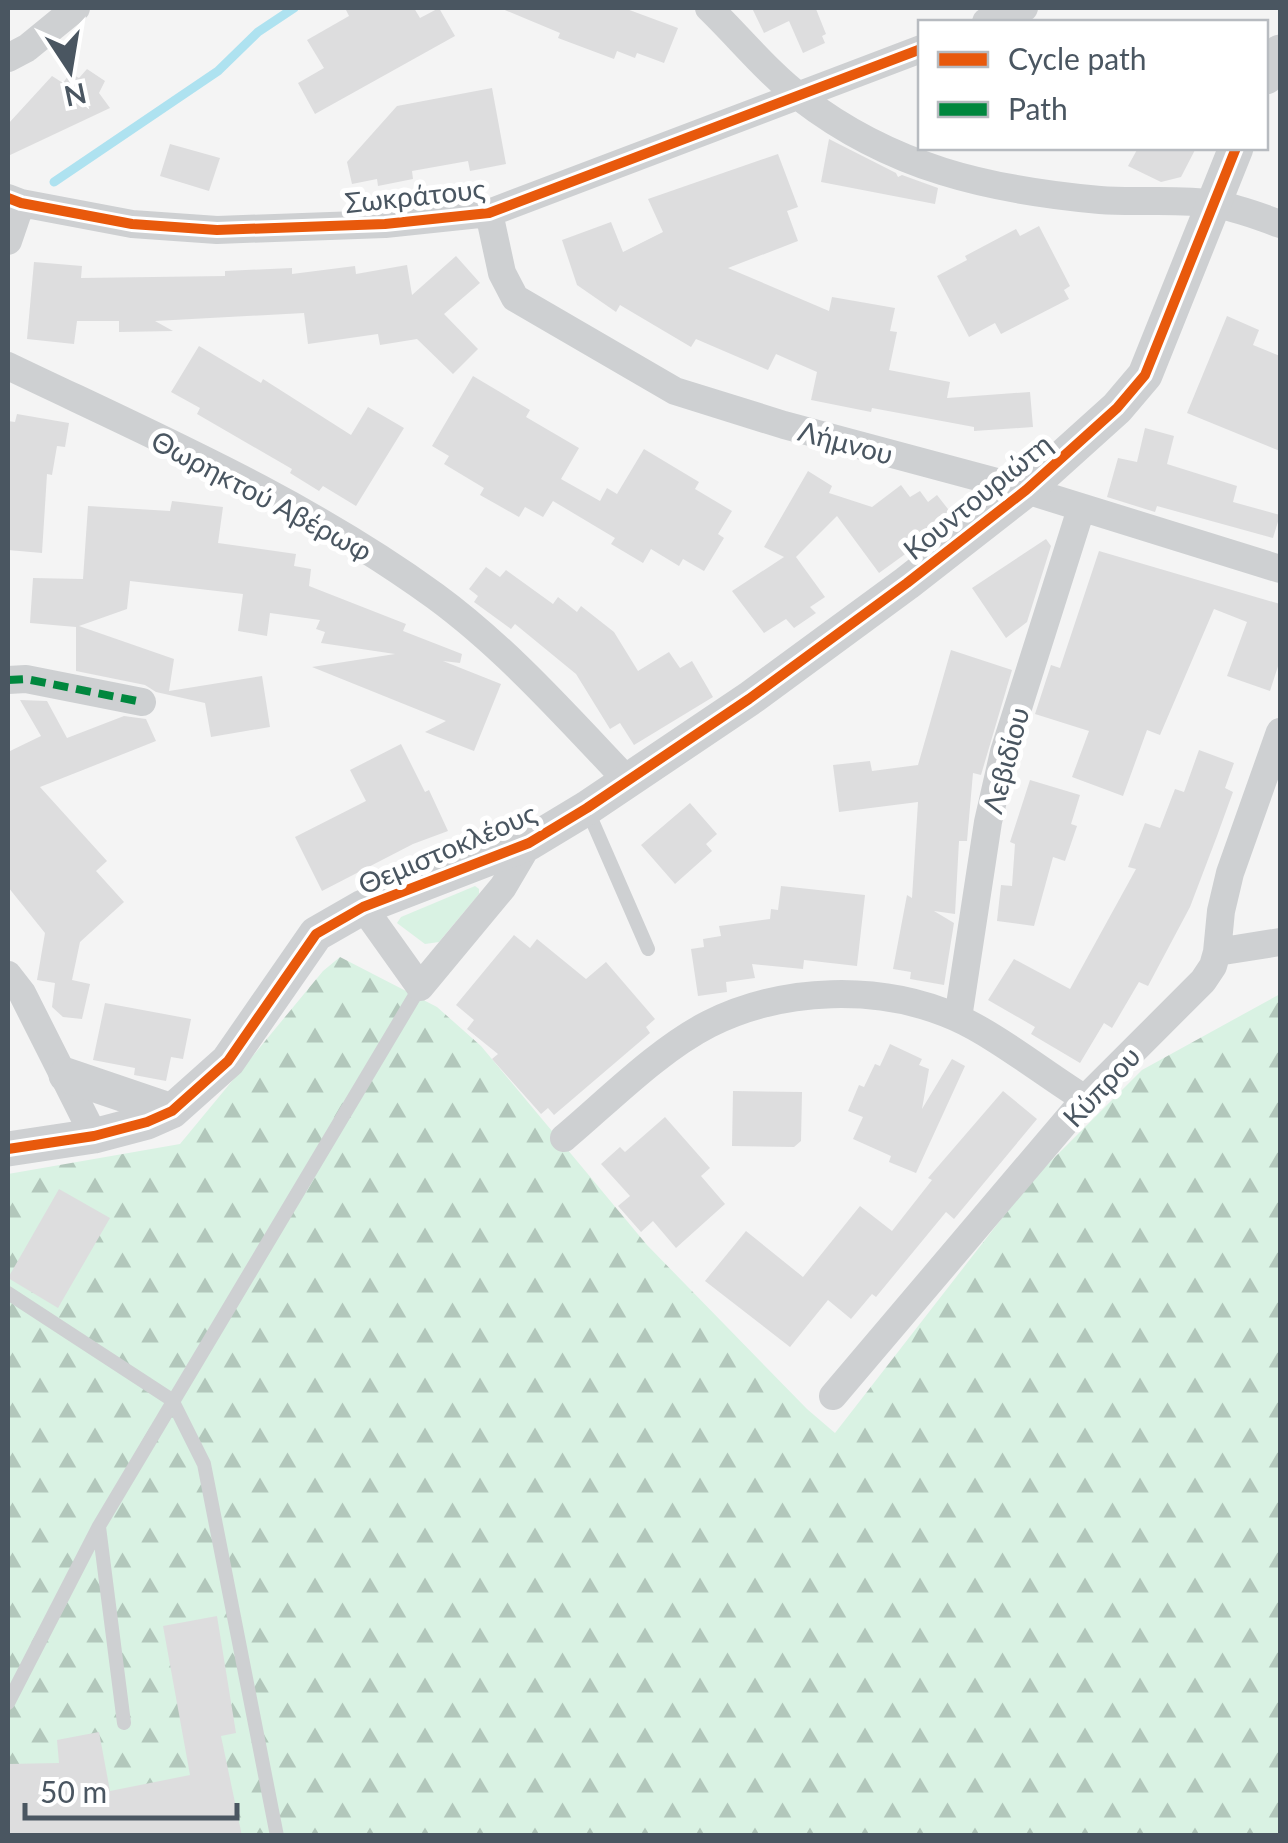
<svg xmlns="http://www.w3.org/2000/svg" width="1288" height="1843" font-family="Lato,sans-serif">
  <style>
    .green { fill: #d9f2e3 }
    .forest { fill: url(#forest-firs) }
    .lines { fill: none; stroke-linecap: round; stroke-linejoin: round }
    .stream { stroke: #aee2f0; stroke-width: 9 }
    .building { fill: #ddddde }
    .service { stroke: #ced0d2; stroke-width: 14 }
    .minor { stroke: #ced0d2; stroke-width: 28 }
    .tertiary { stroke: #ced0d2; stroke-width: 35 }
    .quiet { stroke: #00873e; stroke-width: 8; stroke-dasharray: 15 8; stroke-linecap: butt }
    .cycleway-casing { stroke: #fff; stroke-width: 16 }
    .cycleway { stroke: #e8590c; stroke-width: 10 }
    .labels { text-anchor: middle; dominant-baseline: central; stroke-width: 10; stroke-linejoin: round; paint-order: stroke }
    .street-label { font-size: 28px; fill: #4a5661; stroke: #fff }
  </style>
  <defs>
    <pattern id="forest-firs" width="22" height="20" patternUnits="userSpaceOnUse" patternTransform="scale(2.5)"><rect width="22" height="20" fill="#d9f2e3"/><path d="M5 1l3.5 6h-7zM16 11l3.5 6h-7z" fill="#b2c7bb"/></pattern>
  </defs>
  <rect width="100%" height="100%" fill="#f4f4f4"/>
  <path class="green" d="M475 886 479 889V894L439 942 425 944 397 923 401 917Z"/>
  <path class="forest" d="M340 957 437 1007 481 1046 647 1245 807 1409 835 1433 1030 1182 1142 1070 1280 994V1835L8 1836V1174L180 1144 323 971Z"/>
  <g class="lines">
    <path class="stream" d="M54 182 218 71 258 32 294 8"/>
  </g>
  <path class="building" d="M345 8H414L420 18 439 8 455 36 315 114 298 83 324 68 307 40 349 16Z
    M500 8H624L678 28 664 63 637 53 635 58 617 51 614 59 558 38 560 33Z
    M752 8H819L816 9 826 34 822 36 825 43 803 53 789 21 764 33Z
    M87 69 105 81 99 93 110 108 8 156V124L52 76 63 83 70 73 79 78Z
    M492 88 506 164 470 171 468 161 412 171 413 179 378 186 377 179 352 184 347 162 397 106Z
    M829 139 896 173 898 177 902 175 938 188 935 204 821 182Z
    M170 144 220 158 209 191 160 176Z
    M1138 148H1196L1181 177 1161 182 1128 166Z
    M778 154 798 207 787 211 798 241 728 268 829 311 832 297 895 308 890 331 897 332 889 370 950 382 947 398 1030 392 1033 427 974 431V427L872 408 871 412 811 400 817 372 776 354 768 370 696 339 691 347 620 305 616 312 577 285 562 240 611 222 623 252 663 232 648 199Z
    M1039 226 1070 286 1064 290 1069 299 1001 334 995 323 969 337 937 276 967 260 965 256 1016 229 1020 236Z
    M456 256 480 283 444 314 478 349 453 374 417 339 380 345 378 334 308 344 304 313 155 321 173 331 119 332V321H77L74 344 27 339 34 262 82 266 81 278 225 276V271L292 268V274L355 266 356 274 407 265 412 295Z
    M1227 316 1259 330 1253 345 1280 356V451L1187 413Z
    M199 346 261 383 263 379 351 435 368 407 404 428 356 506 323 486 319 491 290 473 292 469 197 414 200 408 171 392Z
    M473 376 530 410 526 417 579 448 561 479 600 501 607 488 617 494 644 449 699 482 695 489 732 511 718 534 724 538 704 571 683 559 679 566 651 549 643 563 611 544 615 538 553 501 543 517 525 507 519 517 480 495 484 488 444 464 449 456 432 446Z
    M17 414 69 423 65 447 57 446 52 475 47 474 42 553 8 550V421L15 422Z
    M1145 428 1174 436 1167 464 1237 486 1233 502 1280 515 1273 538 1157 506 1155 512 1107 497 1118 458 1137 462Z
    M808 471 832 486 829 493 872 507 901 485 910 497 920 491 928 502 937 495 955 518 879 573 837 516 796 557 825 597 810 607 816 613 794 628 786 619 764 633 732 591 784 557 764 547Z
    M172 501 223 507 218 543 296 554 294 566 311 569 309 586 406 624 403 631 462 654 460 663 443 661 501 684 474 751 425 732 446 721 312 667 395 654 321 643 325 632 316 629 320 620 270 613 267 636 238 631 243 594 130 581 127 609 79 626 174 659 169 691 262 676 270 727 211 737 205 703 156 692 145 685 76 671V627L30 623 33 578 83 579 88 506 170 511Z
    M1046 539 1051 546 1027 622 1006 638 972 588Z
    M1099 551 1280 604V660L1270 691 1227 676 1247 622 1214 609 1160 735 1147 730 1123 796 1072 777 1089 731 1035 714 1051 665 1060 668Z
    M486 567 500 577 506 570 553 604 558 597 577 612 581 606 614 632 638 671 669 652 680 668 692 661 713 697 634 745 620 723 610 729 576 674 515 624 511 629 474 602 478 596 469 589Z
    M951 650 1012 670 981 775 973 773 967 841H959L955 914 934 911 954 923 944 985 910 979 911 972 893 969 907 895 912 898 918 802 839 812 833 765 870 761 872 771 918 765Z
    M20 700 47 701 67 738 124 716 146 719 156 741 40 787 107 861 96 871 124 902 80 942 72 980 90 984 82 1019 63 1017 52 1007 55 983 37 980 45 933 8 887V752L41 736Z
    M401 744 425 792 429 790 448 831 413 844 322 891 295 837 366 801 350 770Z
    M1199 750 1234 763 1225 788 1233 792 1217 836 1190 907 1148 986 1139 982 1112 1028 1104 1023 1080 1063 1031 1034 1035 1027 988 1000 1014 959 1070 989 1136 869 1128 867 1145 823 1160 828 1175 789 1184 792Z
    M1030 780 1080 795 1071 824 1077 826 1065 861 1053 857 1034 926 997 921 1001 885 1012 886 1015 844 1010 842Z
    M690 803 717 834 706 844 712 851 675 884 641 845Z
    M781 886 865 895 857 966 804 960 803 969 752 964 755 978 726 982 727 992 698 996 691 949 704 947 703 939 721 936 719 926 770 919 771 909 778 910Z
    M514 935 530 948 537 939 586 979 606 962 655 1019 646 1027 650 1033 554 1115 548 1108 541 1114 492 1059 498 1054 467 1029 474 1020 456 1005Z
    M105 1003 191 1019 183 1059 171 1057 166 1081 134 1075 135 1068 93 1060Z
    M890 1044 922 1059 919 1065 929 1069 922 1109 952 1059 965 1066 916 1173 889 1162 891 1156 853 1139 863 1117 848 1111 859 1085 864 1087 875 1064 880 1066Z
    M733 1091 802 1092 801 1141 794 1147 732 1146Z
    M1003 1091 1037 1119 954 1219 946 1212 876 1297 872 1294 851 1319 828 1300 790 1347 705 1281 746 1231 803 1277 860 1206 892 1231 932 1180 928 1178Z
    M665 1117 710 1168 701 1176 725 1204 676 1248 653 1221 641 1232 618 1206 630 1196 601 1164 620 1147 625 1152Z
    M59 1189 110 1218 58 1308 8 1278Z
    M217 1616 236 1733 221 1736 242 1836H8V1764L59 1763 57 1740 99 1732 110 1791 190 1775 163 1626Z"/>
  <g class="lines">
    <path class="service" d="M587 809 648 949
      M8 1293 172 1400 204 1464 277 1836
      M99 1527 124 1723
      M8 1703 99 1526 420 987"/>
    <path class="minor" d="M709 8C739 37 768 73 801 98 892 168 989 190 1100 200 1138 203 1177 198 1215 204 1237 208 1259 216 1280 224
      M986 22 1024 8
      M8 58 27 48 76 8
      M8 198 21 203 132 224 217 230 385 224 489 213 921 49
      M489 213 502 273 515 298 675 391 784 425 1026 490 1280 569
      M8 241 21 203
      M8 366C154 436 303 500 435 596 506 648 566 716 626 779
      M8 680 26 679 142 702
      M363 907 420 987 503 887 529 843
      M1217 952 1280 942
      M8 975 22 993 94 1136
      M958 1018 988 822 1004 752 1081 509
      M564 1138C608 1101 658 1050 709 1024 783 987 880 984 955 1017 996 1035 1046 1075 1085 1099
      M833 1396 1085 1099 1203 981 1213 966 1217 952 1221 911 1230 873 1280 732"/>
    <path class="tertiary" d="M1266 77 1280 52
      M66 1075 172 1111
      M8 1149 94 1136 147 1122 172 1111 228 1061 316 934 363 907 529 843 587 808 749 699 907 583 1026 490 1117 408 1145 375 1236 148"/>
    <path class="quiet" d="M8 680 26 679 142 702"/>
    <defs>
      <path id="cycleway" d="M8 198 21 203 132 224 217 230 385 224 489 213 921 49
        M8 1149 94 1136 147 1122 172 1111 228 1061 316 934 363 907 529 843 587 808 749 699 907 583 1026 490 1117 408 1145 375 1236 148"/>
    </defs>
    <use href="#cycleway" class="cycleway-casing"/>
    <use href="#cycleway" class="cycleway"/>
  </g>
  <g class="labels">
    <g class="street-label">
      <text transform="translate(415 195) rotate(-6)">Σωκράτους</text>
      <text transform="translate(846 442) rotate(15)">Λήμνου</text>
      <text transform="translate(262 495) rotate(28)">Θωρηκτού Αβέρωφ</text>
      <text transform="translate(977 496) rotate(-39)">Κουντουριώτη</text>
      <text transform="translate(1005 760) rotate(-75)">Λεβιδίου</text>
      <text transform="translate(447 848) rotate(-23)">Θεμιστοκλέους</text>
      <text transform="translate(1101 1086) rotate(-47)">Κύπρου</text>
    </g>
  </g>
  <rect width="1288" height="1843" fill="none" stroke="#4a5661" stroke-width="20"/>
  <rect x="918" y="20" width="350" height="130" fill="#ffffff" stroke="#b7bbc0" stroke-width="2.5"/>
  <rect x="938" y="52" width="50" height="15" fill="#e8590c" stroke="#b7bbc0" stroke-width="2.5"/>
  <text x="1008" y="70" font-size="30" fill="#4a5661">Cycle path</text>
  <rect x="938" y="102" width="50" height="15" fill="#00873e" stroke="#b7bbc0" stroke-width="2.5"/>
  <text x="1008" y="120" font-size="30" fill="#4a5661">Path</text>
  <g transform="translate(70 70) rotate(168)" stroke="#ffffff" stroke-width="8" paint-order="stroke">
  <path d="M0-8L18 38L0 25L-18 38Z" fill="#4a5661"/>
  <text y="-15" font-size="28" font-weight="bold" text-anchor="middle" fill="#4a5661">N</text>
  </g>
  <path d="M25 1803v15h212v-15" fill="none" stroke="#4a5661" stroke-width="5"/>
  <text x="40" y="1803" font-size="30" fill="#4a5661" stroke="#ffffff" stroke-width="8" paint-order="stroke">50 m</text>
</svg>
